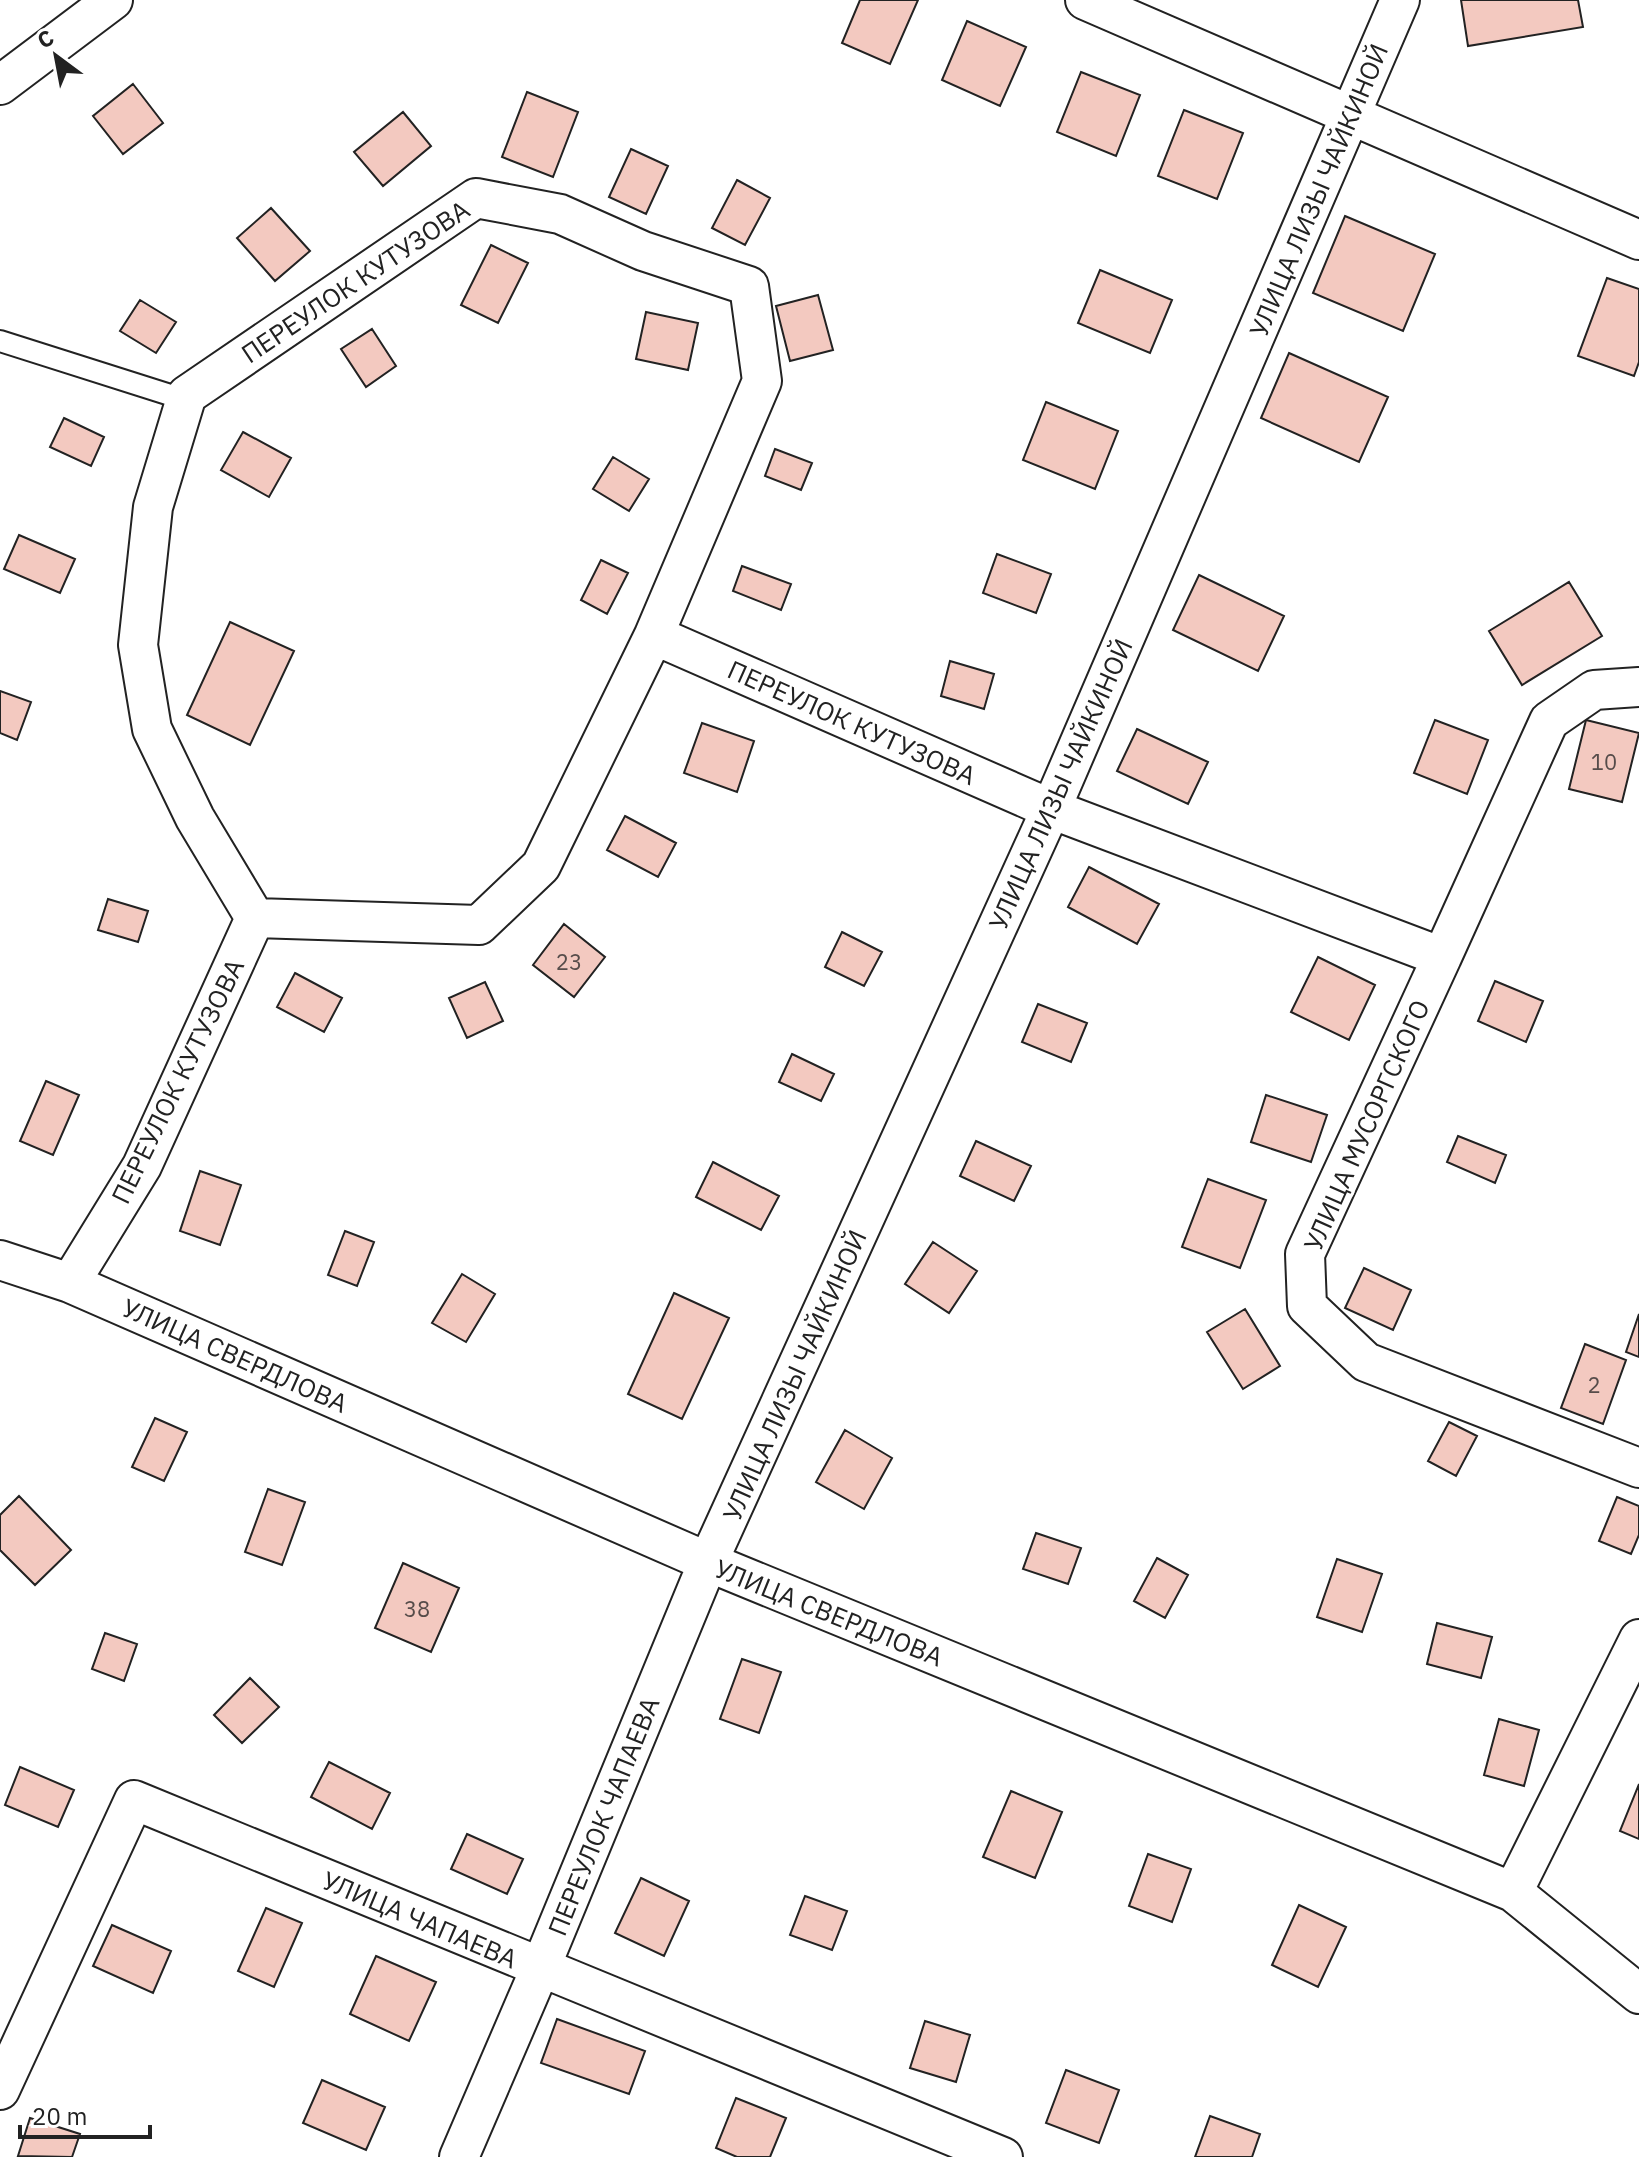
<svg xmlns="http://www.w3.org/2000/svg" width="1639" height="2157" font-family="'IBM Plex Sans',sans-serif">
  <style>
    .building { fill: #f3c9c0; stroke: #222; stroke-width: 2 }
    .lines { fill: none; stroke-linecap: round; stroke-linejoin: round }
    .lane-casing { stroke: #222; stroke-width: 24 }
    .street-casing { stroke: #222; stroke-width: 42 }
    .lane { stroke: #fff; stroke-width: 20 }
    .street { stroke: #fff; stroke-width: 38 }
    .labels { text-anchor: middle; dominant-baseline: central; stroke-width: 6; stroke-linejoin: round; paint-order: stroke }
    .number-label { font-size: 22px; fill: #564c4a }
    .street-label { font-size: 26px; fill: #222; stroke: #fff }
  </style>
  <rect width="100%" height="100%" fill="#fff"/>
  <path class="building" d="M860 0H918L890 64 842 43Z
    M1461 0H1578L1583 27 1468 46Z
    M967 21 1026 47 1000 106 942 80Z
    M1081 72 1140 95 1116 156 1057 132Z
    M133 84 163 123 123 154 93 116Z
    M527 92 578 112 553 177 502 157Z
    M1184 110 1243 133 1217 199 1158 176Z
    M403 112 431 146 383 186 354 152Z
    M631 149 668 166 646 214 609 197Z
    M737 180 770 198 745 245 712 228Z
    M271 208 310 251 275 281 237 238Z
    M1345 216 1435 254 1403 331 1313 293Z
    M491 245 528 263 498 323 461 305Z
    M1100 270 1172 300 1150 353 1078 323Z
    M1607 278 1639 289V362L1634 376 1578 356Z
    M818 295 833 350 790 361 776 306Z
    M140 300 176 322 156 353 120 331Z
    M646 312 698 323 688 370 636 359Z
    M372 329 396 366 366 387 341 349Z
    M1289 353 1388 397 1359 462 1261 418Z
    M1046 402 1118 431 1095 489 1023 460Z
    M64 418 104 437 91 466 50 447Z
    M243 432 291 458 269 497 221 470Z
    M775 449 812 463 801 490 765 476Z
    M613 457 649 479 629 511 593 489Z
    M19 535 75 559 60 593 4 569Z
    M997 554 1051 574 1036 613 983 593Z
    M601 560 628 573 607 614 581 600Z
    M742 566 791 584 781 610 733 591Z
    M1199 575 1284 616 1258 671 1173 630Z
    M1569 582 1602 636 1522 685 1489 631Z
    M230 622 294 651 250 745 187 715Z
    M950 661 994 674 984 709 941 696Z
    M0 691 31 702 17 740 0 733Z
    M1435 720 1488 740 1467 794 1414 773Z
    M1586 720 1639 733 1622 802 1569 789Z
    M702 723 754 741 737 792 684 773Z
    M1137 729 1208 762 1188 804 1117 771Z
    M625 816 676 843 658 877 607 850Z
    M1089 867 1159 904 1137 944 1068 907Z
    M108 899 148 911 138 942 98 930Z
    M564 924 605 957 574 997 533 965Z
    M842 932 882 952 864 986 825 967Z
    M1318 957 1375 985 1349 1040 1291 1012Z
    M295 973 342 998 324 1032 277 1007Z
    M1495 981 1543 1001 1526 1042 1478 1021Z
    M485 982 503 1021 467 1038 449 998Z
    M1038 1004 1087 1023 1071 1062 1022 1042Z
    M792 1054 834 1074 821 1101 779 1082Z
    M46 1081 79 1095 53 1155 20 1141Z
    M1266 1095 1327 1115 1311 1162 1251 1142Z
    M1458 1136 1506 1155 1495 1183 1447 1162Z
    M976 1141 1031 1166 1014 1201 960 1176Z
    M713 1162 779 1196 761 1230 696 1197Z
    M200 1171 241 1185 220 1245 180 1231Z
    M1208 1179 1266 1200 1240 1268 1182 1247Z
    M345 1231 374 1242 357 1286 328 1275Z
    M933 1242 977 1271 949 1313 905 1284Z
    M1364 1268 1411 1290 1393 1330 1345 1308Z
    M462 1274 495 1294 466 1342 432 1323Z
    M674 1293 729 1318 682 1419 628 1394Z
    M1245 1309 1280 1366 1243 1389 1207 1332Z
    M1639 1314V1357L1626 1352Z
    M1585 1344 1626 1360 1603 1424 1561 1408Z
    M155 1418 187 1432 164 1481 132 1467Z
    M1449 1422 1477 1436 1456 1476 1428 1461Z
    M845 1430 892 1458 864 1509 816 1482Z
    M268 1489 305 1502 282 1565 245 1552Z
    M19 1496 71 1550 35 1585 0 1550V1515Z
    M1617 1497 1639 1506V1535L1631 1554 1599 1541Z
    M1036 1533 1081 1548 1068 1584 1023 1569Z
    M1157 1558 1188 1575 1165 1618 1134 1601Z
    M1337 1559 1382 1574 1362 1632 1317 1617Z
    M403 1563 459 1588 431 1652 375 1628Z
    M1437 1623 1492 1637 1481 1678 1427 1664Z
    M105 1633 137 1644 124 1681 92 1669Z
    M742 1659 781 1672 759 1733 720 1719Z
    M250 1678 279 1707 242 1743 214 1715Z
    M1499 1719 1539 1730 1524 1786 1484 1775Z
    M329 1762 390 1793 372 1829 311 1797Z
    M20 1767 74 1790 58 1827 5 1805Z
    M1639 1784V1839L1620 1831Z
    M1011 1791 1062 1812 1035 1878 983 1857Z
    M467 1834 523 1859 507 1894 451 1869Z
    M1148 1854 1191 1869 1172 1922 1129 1906Z
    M641 1878 689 1901 664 1956 615 1933Z
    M805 1896 847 1911 832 1950 790 1935Z
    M1299 1905 1346 1927 1318 1987 1272 1965Z
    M266 1908 302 1923 274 1987 238 1971Z
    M112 1925 171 1951 153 1993 93 1966Z
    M376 1956 436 1982 409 2041 350 2014Z
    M557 2019 645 2051 629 2094 541 2063Z
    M925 2021 970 2035 956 2082 910 2068Z
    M1066 2070 1119 2090 1099 2143 1046 2123Z
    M322 2080 385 2107 366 2150 303 2123Z
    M736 2098 786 2118 770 2157H737L716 2148Z
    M1210 2116 1260 2134 1252 2157H1195Z
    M30 2118 80 2134 72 2157 18 2156Z"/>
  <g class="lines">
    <defs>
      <path id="lane" d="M0 341 186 400"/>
      <path id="street" d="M1085 0 1639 240
        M0 85 113 0
        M255 918 479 925 541 866 654 635 1051 809 1442 957 1549 721 1594 690 1639 687
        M1442 957 1305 1254 1307 1306 1366 1362 1639 1468
        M0 1260 70 1283 708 1562 1513 1892 1639 1994
        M70 1283 142 1166 255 918 195 818 152 729 138 645 153 507 187 395 476 198 560 214 643 251 749 286 762 381 654 635
        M1513 1892 1639 1639
        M0 2090 134 1800 1003 2157
        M459 2157 540 1969 708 1562 1051 809 1400 0"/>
    </defs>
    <use href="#lane" class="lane-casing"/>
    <use href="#street" class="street-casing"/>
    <use href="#lane" class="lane"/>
    <use href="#street" class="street"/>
  </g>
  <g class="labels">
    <g class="number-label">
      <text x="1604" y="761">10</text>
      <text x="569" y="961">23</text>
      <text x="1594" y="1384">2</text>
      <text x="417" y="1608">38</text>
    </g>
    <g class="street-label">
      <text transform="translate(1318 190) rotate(-67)">УЛИЦА ЛИЗЫ ЧАЙКИНОЙ</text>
      <text transform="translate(355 281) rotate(-34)">ПЕРЕУЛОК КУТУЗОВА</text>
      <text transform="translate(852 722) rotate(24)">ПЕРЕУЛОК КУТУЗОВА</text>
      <text transform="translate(1060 784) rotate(-66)">УЛИЦА ЛИЗЫ ЧАЙКИНОЙ</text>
      <text transform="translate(177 1081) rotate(-64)">ПЕРЕУЛОК КУТУЗОВА</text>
      <text transform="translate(1366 1125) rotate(-66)">УЛИЦА МУСОРГСКОГО</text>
      <text transform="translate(235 1355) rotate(24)">УЛИЦА СВЕРДЛОВА</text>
      <text transform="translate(794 1375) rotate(-66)">УЛИЦА ЛИЗЫ ЧАЙКИНОЙ</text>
      <text transform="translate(829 1612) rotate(22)">УЛИЦА СВЕРДЛОВА</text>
      <text transform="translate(603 1816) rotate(-68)">ПЕРЕУЛОК ЧАПАЕВА</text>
      <text transform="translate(420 1919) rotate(23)">УЛИЦА ЧАПАЕВА</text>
    </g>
  </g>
  <g transform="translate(56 56) rotate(328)" stroke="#ffffff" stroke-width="6" paint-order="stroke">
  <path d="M0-6L14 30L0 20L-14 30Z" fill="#222222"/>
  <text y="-12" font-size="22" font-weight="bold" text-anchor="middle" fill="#222222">С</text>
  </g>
  <path d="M20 2125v12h130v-12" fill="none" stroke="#222222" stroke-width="4"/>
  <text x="32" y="2125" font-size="24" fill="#222222" stroke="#ffffff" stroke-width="6" paint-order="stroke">20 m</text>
</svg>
